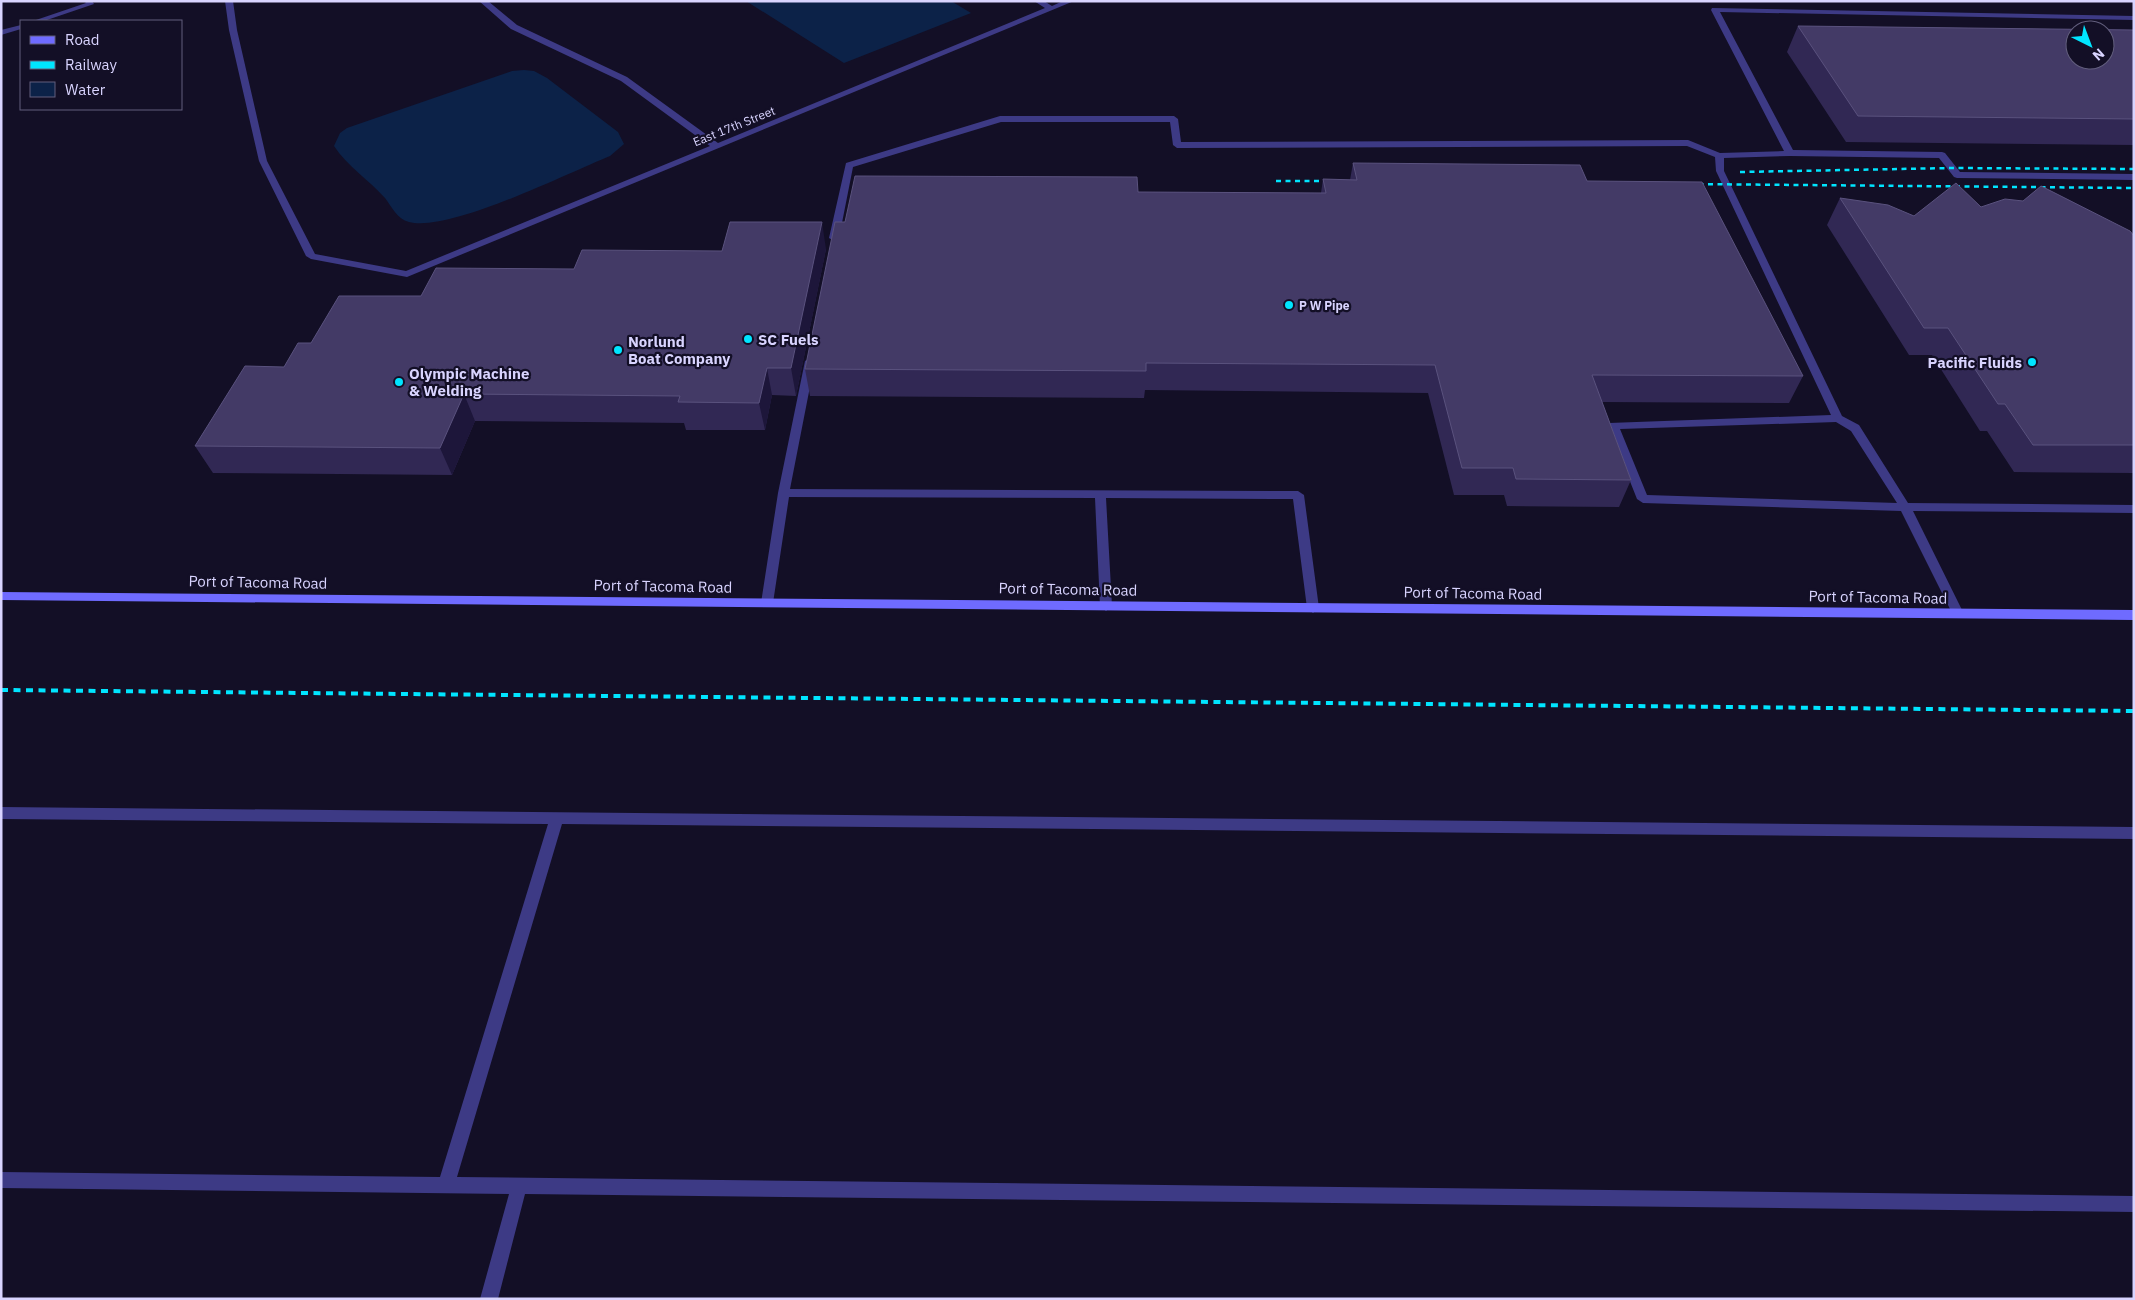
<svg xmlns="http://www.w3.org/2000/svg" width="2135" height="1300" font-family="'IBM Plex Sans',sans-serif">
  <style>
    .water { fill: #0c2248 }
    .lines { fill: none; stroke-linecap: round; stroke-linejoin: round }
    .service { fill: #3d3a85; fill-rule: evenodd }
    .secondary { fill: #6f6bff; fill-rule: evenodd }
    .rail-far1 { stroke: #00e5ff; stroke-width: 2.5; stroke-dasharray: 5 4.5; stroke-linecap: butt }
    .rail { stroke: #00e5ff; stroke-width: 4; stroke-dasharray: 7 5.5; stroke-linecap: butt }
    .wall { fill: #312854 }
    .shaded-wall { fill: #1d163a }
    .building { fill: #433a66; stroke: #5a527e; fill-rule: evenodd }
    .poi-dot { fill: #00e5ff; stroke: #130f26; stroke-width: 2 }
    .labels { text-anchor: middle; dominant-baseline: central; stroke-width: 4.5; stroke-linejoin: round; paint-order: stroke }
    .far-street-label { font-size: 12px; fill: #d9d4ff; stroke: #130f26 }
    .far-poi-label { font-size: 12px; font-weight: bold; fill: #d9d4ff; stroke: #130f26; text-anchor: start }
    .poi-label { font-size: 15px; font-weight: bold; fill: #d9d4ff; stroke: #130f26; text-anchor: start }
    .street-label { font-size: 15px; fill: #d9d4ff; stroke: #130f26 }
  </style>
  <rect width="100%" height="100%" fill="#130f26"/>
  <path class="water" d="M746 1H951L971 13 844 63Z
    M524 70 534 71 547 78 618 132 624 144 610 156C568 173 448 233 409 222 397 219 392 207 385 198 369 180 347 166 334 146L340 133 347 128 512 71Z"/>
  <g class="lines">
    <path class="service" d="M84 1H92L94 4 44 21H33L86 3Z
      M225 1H233L237 30 267 161 315 254 406 271 710 146 621 81 511 29 479 1H488L517 25 627 77 718 143 1045 8 1034 1H1044L1052 6 1063 1H1074L407 277 311 259 306 256 259 161 229 30Z
      M1712 8 2134 16V20L1720 12 1793 150 1942 152 1945 153 1960 172 2134 174V180L1957 178 1954 177 1939 158 1790 156 1724 158V171L1842 416 1859 425 1908 503 2134 505V513L1913 511 1964 614 1962 617H1954L1901 511 1643 503 1637 499 1608 426 1609 423 1831 415 1716 171 1715 157 1687 146 1177 148 1173 145 1170 122H1001L853 167 839 238 834 241 829 238 846 163 1000 116H1174L1178 119 1181 142 1688 140 1720 153 1784 151 1711 10ZM1836 422 1851 431 1897 503 1647 495 1620 429Z
      M21 25V29L1 35V30Z
      M810 358 815 361 790 489 1298 491 1304 495 1319 608 1313 613 1307 608 1293 499 1106 498 1112 606 1106 611 1100 606 1095 498 789 497 773 603 771 606H763L761 603 778 493 805 361Z
      M1 807 2134 827V839L562 824 457 1177 2134 1196V1212L525 1194 498 1299H480L509 1194 1 1188V1172L440 1177 548 824 1 819Z"/>
    <path class="secondary" d="M1 592 2134 610V620L1 600Z"/>
    <path class="rail-far1" d="M1740 172 1952 168 2134 169
      M1276 181H1336
      M1689 184 2134 188"/>
    <path class="rail" d="M1 690 2134 711"/>
  </g>
  <path class="wall" d="M1798 26 2134 30V145L1846 142 1787 52Z
    M1353 163 1587 181 1803 376 1789 403 1602 402 1631 480 1619 507 1507 506 1504 495H1454L1428 393 1145 390 1144 398 810 396 805 369 845 222 1138 192 1321 193 1323 179 1350 180Z
    M1840 198 1914 216 1981 207 2134 236V473L2014 472 1987 431H1980L1932 355H1909L1827 225Z
    M826 249 796 396 772 395 765 430H686L684 423 475 421 452 475 213 473 195 446 284 367 311 343 421 296 574 269 722 251Z"/>
  <path class="shaded-wall" d="M822 222 826 249 796 396 791 368Z
    M767 368 772 395 765 430 759 403Z
    M464 394 475 421 452 475 440 448Z"/>
  <path class="building" d="M1798 26 2134 30V119L1858 116ZM2075 30H2105V60H2075Z
    M1353 163 1580 165 1587 181 1702 182 1803 376 1592 375 1631 480 1516 479 1513 468H1462L1435 365 1146 363V371L805 369 835 222H845L855 176 1137 177 1138 192 1326 193 1323 179 1357 180Z
    M1956 183 1981 207 2005 199 2023 201 2041 186 2130 231 2134 236V445H2033L2005 404H1998L1948 328H1924L1840 198 1888 205 1914 216Z
    M730 222H822L791 368H767L759 403 678 402 680 396 464 394 440 448 195 446 245 366 284 367 298 343H311L339 296H421L436 268 574 269 582 250 722 251Z"/>
  <g class="poi-dot">
    <circle cx="1289" cy="305" r="5"/>
    <circle cx="748" cy="339" r="5"/>
    <circle cx="618" cy="350" r="5"/>
    <circle cx="2032" cy="362" r="5"/>
    <circle cx="399" cy="382" r="5"/>
  </g>
  <g class="labels">
    <g class="far-street-label">
      <text transform="translate(734 126) rotate(-22)">East 17th Street</text>
    </g>
    <g class="far-poi-label">
      <text x="1299" y="305">P W Pipe</text>
    </g>
    <g class="poi-label">
      <text x="758" y="339">SC Fuels</text>
      <text x="628" y="341">Norlund<tspan x="628" dy="17">Boat Company</tspan></text>
      <text x="2022" y="362" text-anchor="end">Pacific Fluids</text>
      <text x="409" y="373">Olympic Machine<tspan x="409" dy="17">&amp; Welding</tspan></text>
    </g>
    <g class="street-label">
      <text transform="translate(258 582) rotate(1)">Port of Tacoma Road</text>
      <text transform="translate(663 586) rotate(1)">Port of Tacoma Road</text>
      <text transform="translate(1068 589) rotate(1)">Port of Tacoma Road</text>
      <text transform="translate(1473 593) rotate(1)">Port of Tacoma Road</text>
      <text transform="translate(1878 597) rotate(1)">Port of Tacoma Road</text>
    </g>
  </g>
  <rect width="2135" height="1300" fill="none" stroke="#d9d4ff" stroke-width="5"/>
  <rect x="20" y="20" width="162" height="90" fill="#130f26" stroke="#625e7d"/>
  <rect x="30" y="36" width="25" height="8" fill="#6f6bff" stroke="#625e7d"/>
  <text x="65" y="45" font-size="15" fill="#d9d4ff">Road</text>
  <rect x="30" y="61" width="25" height="8" fill="#00e5ff" stroke="#625e7d"/>
  <text x="65" y="70" font-size="15" fill="#d9d4ff">Railway</text>
  <rect x="30" y="82" width="25" height="15" fill="#0c2248" stroke="#625e7d"/>
  <text x="65" y="95" font-size="15" fill="#d9d4ff">Water</text>
  <g transform="translate(2090 45) rotate(138)"><circle r="24" fill="#130f26" stroke="#625e7d"/>
  <path d="M0-4L9 19L0 12L-9 19Z" fill="#00e5ff"/>
  <text y="-8" font-size="14" font-weight="bold" text-anchor="middle" fill="#d9d4ff">N</text>
  </g>
</svg>
